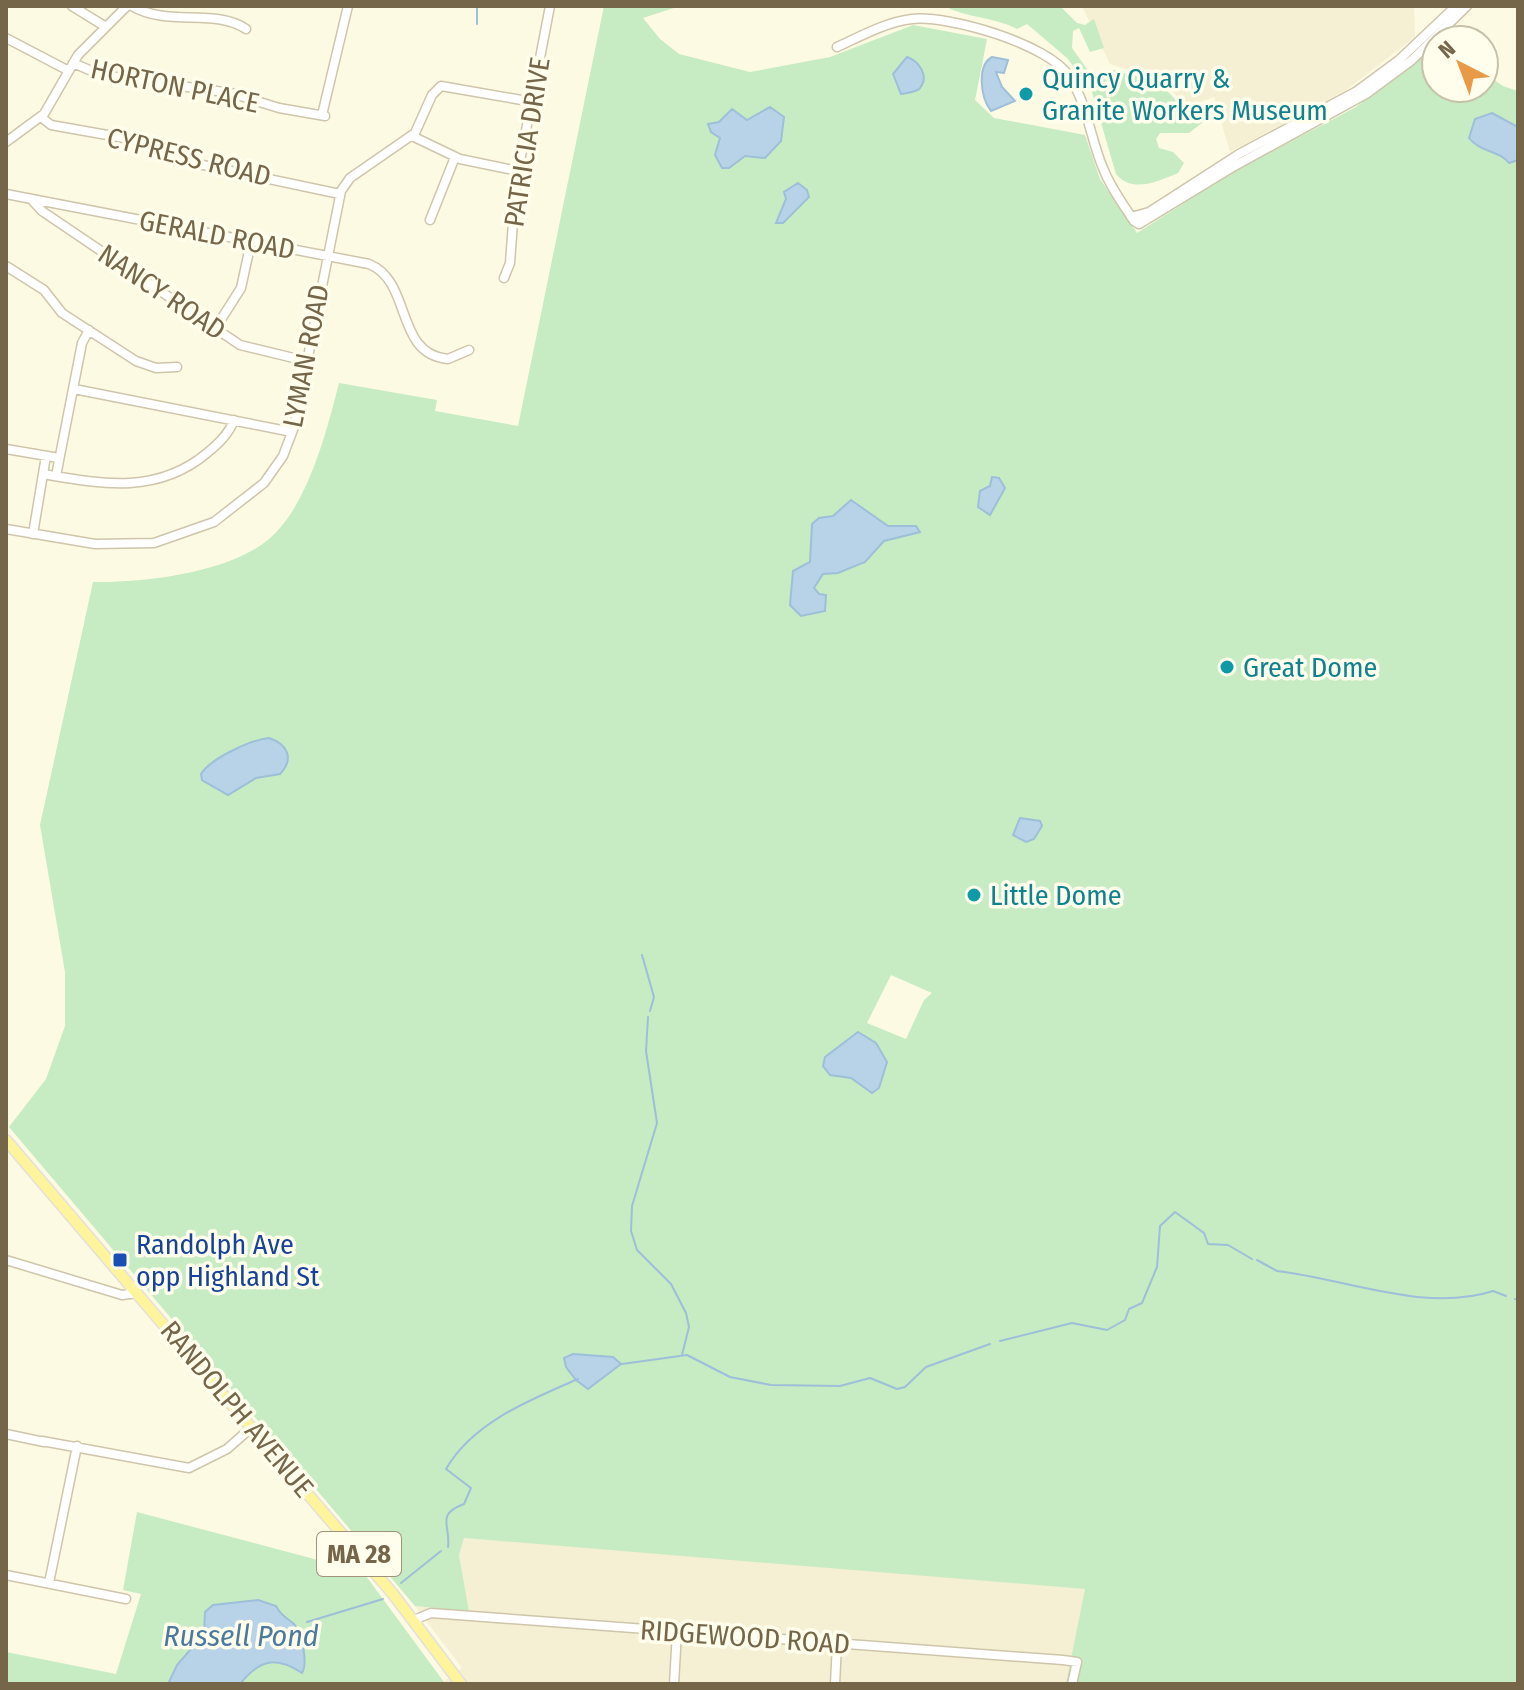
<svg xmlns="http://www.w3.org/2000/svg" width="1524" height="1690" font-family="'Fira Sans Condensed',sans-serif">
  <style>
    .residential { fill: #f5efd3 }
    .green { fill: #c7ebc2; fill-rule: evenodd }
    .water { fill: #b8d3e7; stroke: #9ebfd9; stroke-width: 2 }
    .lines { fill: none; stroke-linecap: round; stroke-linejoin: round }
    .stream { stroke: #9ebfd9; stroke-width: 2 }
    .minor-casing { stroke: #cfc5ab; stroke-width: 11 }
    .major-casing { stroke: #e4e0db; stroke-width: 13 }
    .minor { stroke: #fff; stroke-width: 8 }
    .major { stroke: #fdf49c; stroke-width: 10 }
    .culture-dot { fill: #0f9aa8; stroke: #fffdeb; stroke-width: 3 }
    .transit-dot { fill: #1a4fb4; stroke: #fffdeb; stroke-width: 3 }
    .labels { text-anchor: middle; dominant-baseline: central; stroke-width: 7; stroke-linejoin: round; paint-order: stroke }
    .shield { fill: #fffdeb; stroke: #9f937a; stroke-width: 2 }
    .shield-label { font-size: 26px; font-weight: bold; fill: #766649 }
    .culture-label { font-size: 28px; fill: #0d838f; stroke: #fffdeb; text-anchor: start }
    .street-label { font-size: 28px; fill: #766649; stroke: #fffdeb }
    .transit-label { font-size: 28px; fill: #164399; stroke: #fffdeb; text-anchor: start }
    .water-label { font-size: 30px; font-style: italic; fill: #4b799f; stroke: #fffdeb }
  </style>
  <rect width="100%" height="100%" fill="#fdfae4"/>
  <path class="residential" d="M1082 6H1414L1415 37 1346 90 1230 152 1214 97 1184 108 1168 83 1110 64Z
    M464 1538 751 1560 1086 1589 1066 1684H441L462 1668 415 1606 469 1610 459 1555Z"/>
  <path class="green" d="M604 6H680L643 18 660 39 679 54 750 72 830 57 913 25 987 39 975 100 994 118 1085 135 1100 179 1137 233 1233 172 1356 107 1436 44V88H1484V73L1503 86 1518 91V1684H1066L1085 1589 464 1538 459 1555 469 1611 415 1606 9 1127 46 1079 65 1026V972L40 825 93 582C143 583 229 573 269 539 308 506 327 430 339 383L437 400 435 411 518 426ZM891 975 932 993 924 1000 906 1039 867 1023ZM584 1355 613 1357 616 1368 601 1377 576 1380 566 1367Z
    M944 6H1060L1077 23 1085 25 1094 19 1104 48 1090 52 1079 28 1073 31 1072 48 1087 69 1080 75 1067 58 1027 24 1017 29C994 17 967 18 944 6Z
    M1114 70 1158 82 1185 109 1210 102 1211 116 1189 133H1160L1156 139 1159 148 1173 152 1184 163 1178 173C1159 181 1132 194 1116 174L1087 75Z
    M137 1512 363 1572 444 1682 6 1684V1652L116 1674 141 1594 123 1590Z"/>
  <path class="water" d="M907 57C918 61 930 75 920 88 918 92 906 93 901 94L893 74Z
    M992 57 1008 60 1004 73 996 72 1002 87 1015 101 991 111C980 97 977 65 992 57Z
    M770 107 784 117 781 141 765 158 745 156 729 168H722L715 155 720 138 711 132 708 124 719 122 732 109 747 120Z
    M1492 113 1518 127V160L1509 163C1499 150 1481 153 1469 138L1475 119Z
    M798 183 807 190 809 197 783 223H776L786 199 784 192Z
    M992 477 999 478 1005 488 990 515 978 507 980 491 990 486Z
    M851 500 888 526H916L920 532 884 541 865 562 838 573 823 574 814 588 819 594 826 595 825 611 801 616 790 605 793 571 810 562 812 524 819 518 833 516Z
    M269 738C287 744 295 758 280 774L256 778 228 795 202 780 201 774C211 758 251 740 269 738Z
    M1020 818 1040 821 1042 826 1034 839 1026 842 1013 835Z
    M858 1032 876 1043 887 1062 879 1088 872 1093 851 1078 830 1075 823 1066 825 1057Z
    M573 1354 613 1357 621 1364 588 1389 576 1380 566 1367 564 1358Z
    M258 1600 276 1606C281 1616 286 1617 294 1624 302 1632 308 1663 302 1673 276 1656 260 1659 240 1684H168L177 1665 204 1634 205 1612 213 1605Z"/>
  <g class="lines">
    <path class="stream" d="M477 24V6
      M642 955 654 997 650 1011
      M648 1017 646 1051 657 1123 632 1206 631 1231 637 1250 671 1284 686 1313 689 1327 682 1355
      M1257 1260 1277 1271C1347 1279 1425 1313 1493 1291L1506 1296
      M1515 1299H1518
      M1000 1341 1072 1323 1107 1330 1125 1320 1129 1309 1142 1303 1157 1267 1160 1226 1175 1212 1204 1233 1208 1244 1228 1245 1252 1259
      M622 1364 687 1355 730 1377 771 1385 840 1386 870 1378 897 1389 905 1387 926 1367 990 1344
      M448 1547C451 1525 435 1515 464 1504L471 1488 446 1469C473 1422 530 1400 578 1379
      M401 1583 441 1551
      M307 1622 383 1599"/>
    <defs>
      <path id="minor" d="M72 6 106 27
        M132 6C167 27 216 8 246 29
        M6 38 69 71
        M837 47C861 36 886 22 912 19 949 15 1048 44 1069 76 1088 105 1090 138 1103 168 1110 187 1123 204 1134 221L1139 224 1231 168 1366 94 1412 60 1467 6
        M73 63 101 75 231 93 279 108 325 116
        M322 115 348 6
        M41 117 51 125 141 141 184 161 340 194
        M412 136 460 159 518 171
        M6 142 44 114 78 55 127 6
        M6 194 369 264C413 282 394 354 448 359L469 350
        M31 199 42 211 240 345 306 361
        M1131 217 1149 212 1239 154 1357 91 1399 60 1456 6
        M430 220 455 157
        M6 266 44 290 62 313 136 361 156 368 177 367
        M504 278 510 263 516 182 550 6
        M215 329 241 288 251 242
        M74 389 292 432
        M6 449 59 458
        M43 474C101 484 157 495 207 453 218 444 229 434 234 420
        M56 476 82 343 89 330
        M6 529 95 544 154 543 214 522 264 483 283 456 294 427 341 191 350 178 415 133 432 95 441 86 533 102
        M33 534 46 456
        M6 1260 122 1295 138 1293
        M6 1434 44 1442
        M42 1441 189 1468 227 1449 252 1427
        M6 1575 126 1599
        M49 1583 77 1446
        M414 1620 431 1613 1063 1660 1077 1662 1072 1684
        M674 1684 677 1632
        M835 1684 837 1644"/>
      <path id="major" d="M6 1140 393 1594 461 1684"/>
    </defs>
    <use href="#minor" class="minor-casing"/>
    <use href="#major" class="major-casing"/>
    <use href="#minor" class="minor"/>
    <use href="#major" class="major"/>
  </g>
  <g class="culture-dot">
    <circle cx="1026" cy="94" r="8"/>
    <circle cx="1227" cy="667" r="8"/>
    <circle cx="974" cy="895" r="8"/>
  </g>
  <rect class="transit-dot" x="112" y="1252" width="16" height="16" rx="4"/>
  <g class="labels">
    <rect class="shield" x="317" y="1532" width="84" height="44" rx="6"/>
    <g class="shield-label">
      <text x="359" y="1554">MA 28</text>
    </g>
    <g class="culture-label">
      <text x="1042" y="78">Quincy Quarry &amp;<tspan x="1042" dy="32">Granite Workers Museum</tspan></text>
      <text x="1243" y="667">Great Dome</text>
      <text x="990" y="895">Little Dome</text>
    </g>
    <g class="street-label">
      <text transform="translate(175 86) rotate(12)">HORTON PLACE</text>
      <text transform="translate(527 142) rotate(-81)">PATRICIA DRIVE</text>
      <text transform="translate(189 157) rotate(14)">CYPRESS ROAD</text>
      <text transform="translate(217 235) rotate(11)">GERALD ROAD</text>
      <text transform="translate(162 292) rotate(34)">NANCY ROAD</text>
      <text transform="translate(306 356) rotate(-79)">LYMAN ROAD</text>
      <text transform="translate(237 1409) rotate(50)">RANDOLPH AVENUE</text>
      <text transform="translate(745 1637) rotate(4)">RIDGEWOOD ROAD</text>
    </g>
    <g class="transit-label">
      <text x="136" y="1244">Randolph Ave<tspan x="136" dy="32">opp Highland St</tspan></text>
    </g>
    <g class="water-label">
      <text x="241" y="1636">Russell Pond</text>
    </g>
  </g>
  <rect width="1524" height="1690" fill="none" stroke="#766649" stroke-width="16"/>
  <g transform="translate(1460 64) rotate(318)"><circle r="38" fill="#fffdeb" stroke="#c8c1aa" stroke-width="2"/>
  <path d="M0-6L14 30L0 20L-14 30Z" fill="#e99a47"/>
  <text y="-12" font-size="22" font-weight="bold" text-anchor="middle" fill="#766649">N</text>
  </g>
</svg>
